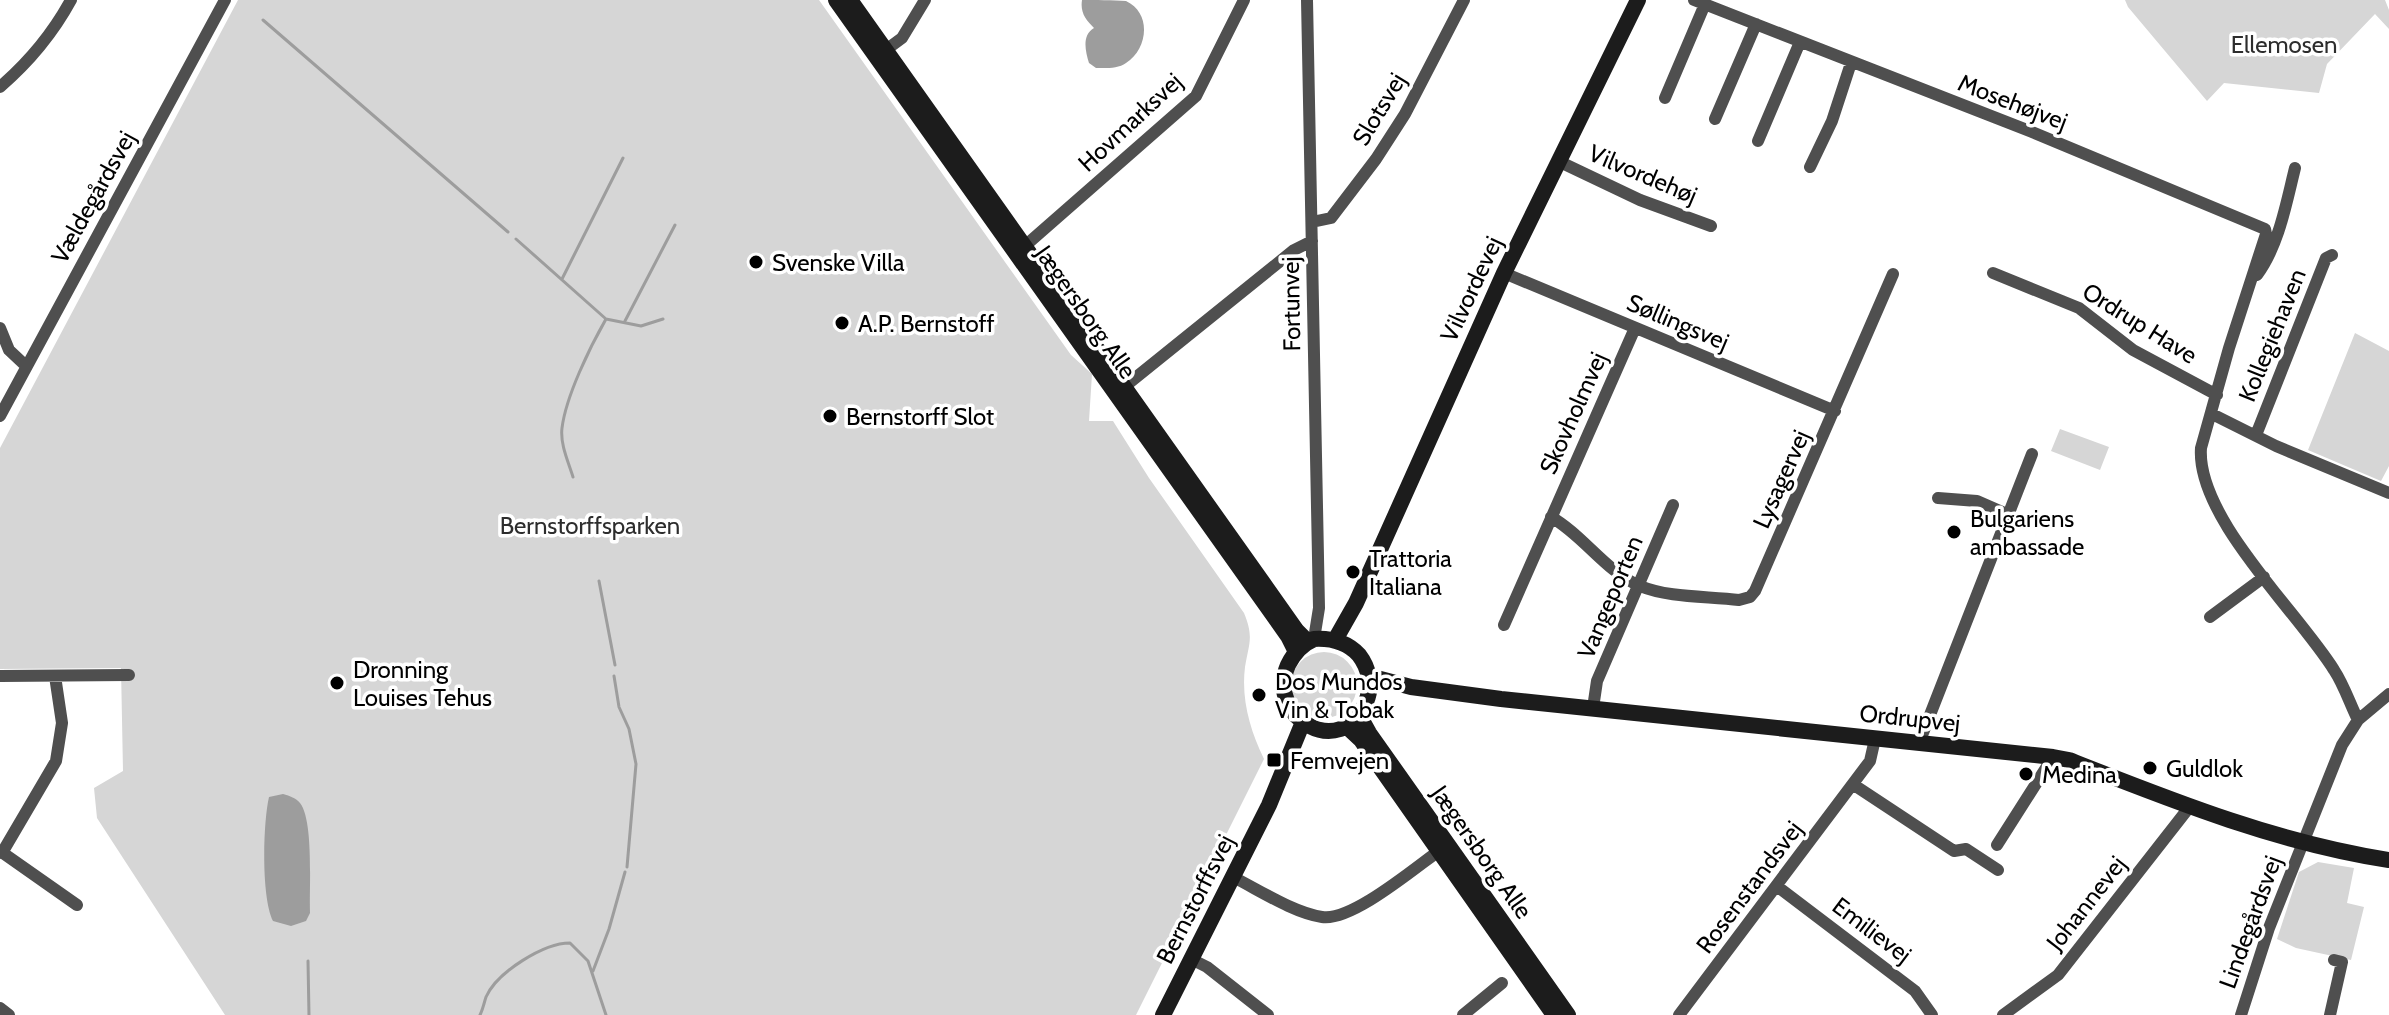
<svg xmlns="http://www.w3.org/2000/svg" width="2389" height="1015" font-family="Cabin,sans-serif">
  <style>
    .green { fill: #d6d6d6 }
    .water { fill: #9d9d9d }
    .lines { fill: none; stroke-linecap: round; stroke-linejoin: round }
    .stream { stroke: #9d9d9d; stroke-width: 3 }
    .street { stroke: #4f4f4f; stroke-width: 12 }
    .secondary { stroke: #1c1c1c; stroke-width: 16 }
    .poi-dot { fill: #000; stroke: #fff; stroke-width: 3 }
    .labels { text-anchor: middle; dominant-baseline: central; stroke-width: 7; stroke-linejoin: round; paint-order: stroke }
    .park-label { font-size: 24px; fill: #2d2d2d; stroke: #fff }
    .street-label { font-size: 24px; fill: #000; stroke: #fff }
    .poi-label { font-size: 24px; fill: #000; stroke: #fff; text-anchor: start }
  </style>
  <rect width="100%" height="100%" fill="#fff"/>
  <path class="green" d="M238 0H819L1071 355 1092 374 1089 421H1113L1149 478 1244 613C1254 637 1249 643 1245 667 1241 699 1250 730 1264 759L1136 1015H225L97 818 94 788 123 771 121 668 0 669V448Z
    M2125 0H2385L2389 10V29L2375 14 2327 64 2319 93 2224 83 2207 101 2128 7Z
    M2355 333 2389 351V466L2381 481 2308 450Z
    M2060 429 2109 447 2100 470 2051 451Z
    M1291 685a33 33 0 1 1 66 0a33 33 0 1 1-66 0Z
    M2318 862 2354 868 2347 903 2364 907 2351 960 2296 948 2277 939 2299 872Z"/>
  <path class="water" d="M1082 0C1094 0 1114 0 1126 1 1152 13 1148 49 1126 63 1118 69 1105 68 1096 68L1089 63C1085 50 1082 35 1094 28 1086 20 1080 13 1082 0Z
    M283 794C290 796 296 798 300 803 314 821 309 889 310 913L306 921 291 926 273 921C261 897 263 823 269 797Z"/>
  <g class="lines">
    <path class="stream" d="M263 20 508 232
      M516 239 606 319 641 326 663 319
      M562 279 623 158
      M625 321 675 225
      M573 477C568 461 560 444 562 428 566 396 590 347 606 319
      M599 581 615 665
      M614 676 619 707 629 729 636 764 627 867
      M308 961 309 1015
      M593 971 609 929 625 872
      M480 1015C483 1009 484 1003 486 997 497 972 544 943 570 943L588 961 606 1015"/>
    <path class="street" d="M1307 0 1319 608 1314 639
      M1694 0 2032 132 2265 229 2266 234 2229 348 2201 448C2196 517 2298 612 2334 670 2344 685 2350 704 2358 720
      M879 55 902 38 925 0
      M0 87C29 62 53 33 71 0
      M1665 98 1705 4
      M1715 119 1756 24
      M1758 141 1800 42
      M1558 161 1640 200 1711 226
      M1810 167 1832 121 1851 63
      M1312 222 1331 218 1376 159 1405 114 1464 0
      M1018 252 1196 96 1244 0
      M1504 273 1835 411
      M1993 273 2079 308 2133 350 2217 395
      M2257 275C2279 245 2286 204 2295 168
      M0 328 9 350 26 366
      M1124 387 1294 250 1312 241
      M2212 414 2276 446 2389 493
      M0 416 225 0
      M2256 435 2326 258 2332 255
      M1938 498 1977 501 2009 515
      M1551 517C1583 535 1606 572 1640 586 1669 598 1708 596 1739 600L1750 597 1755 591 1893 274
      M2210 617 2264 577
      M1504 625 1635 328
      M0 676 129 675
      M1593 708 1597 681 1673 505
      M1919 743 2032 454
      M1854 785 1954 851 1966 849 1998 870
      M1997 845 2053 757
      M0 851 77 905
      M2 853 56 761 62 723 55 676
      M1233 877C1259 890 1294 913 1322 917 1352 922 1417 866 1443 848
      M1778 887 1915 991 1932 1015
      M1191 959 1207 967 1268 1015
      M0 1008 9 1015
      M1463 1015 1502 983
      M1679 1015 1870 761 1875 739
      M2003 1015 2058 975 2191 805
      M2241 1015 2269 928 2342 745 2358 720 2389 694
      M2330 1015 2342 962 2334 960"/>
    <path class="secondary" d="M836 0 1288 636 1296 652
      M850 0 1297 631 1308 642
      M1314 639C1331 638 1347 642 1359 655 1369 668 1373 686 1366 702 1342 762 1265 718 1288 665 1294 653 1302 644 1314 639Z
      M1335 640 1356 603 1504 273 1638 0
      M1369 676 1411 687 1501 699 2053 757 2069 760C2173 801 2278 843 2389 860
      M1359 715 1369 733 1568 1015
      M1346 726 1361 740 1554 1015
      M1163 1015 1269 805 1303 722"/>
  </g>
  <g class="poi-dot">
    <circle cx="756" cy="262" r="8"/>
    <circle cx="842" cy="323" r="8"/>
    <circle cx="830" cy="416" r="8"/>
    <circle cx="1954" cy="532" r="8"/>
    <circle cx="1353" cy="572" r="8"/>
    <circle cx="337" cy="683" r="8"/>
    <circle cx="1259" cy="695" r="8"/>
    <rect x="1266" y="752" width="16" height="16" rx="4"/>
    <circle cx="2150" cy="768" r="8"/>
    <circle cx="2026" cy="774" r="8"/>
  </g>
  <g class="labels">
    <g class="park-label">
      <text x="2284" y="44">Ellemosen</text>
      <text x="590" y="525">Bernstorffsparken</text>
    </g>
    <g class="street-label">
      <text transform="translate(2013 102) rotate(21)">Mosehøjvej</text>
      <text transform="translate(1379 109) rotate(-59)">Slotsvej</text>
      <text transform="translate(1130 122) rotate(-43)">Hovmarksvej</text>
      <text transform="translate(1643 174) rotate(23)">Vilvordehøj</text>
      <text transform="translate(93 197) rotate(-61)">Vældegårdsvej</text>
      <text transform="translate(1471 289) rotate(-65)">Vilvordevej</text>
      <text transform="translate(1291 304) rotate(-91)">Fortunvej</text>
      <text transform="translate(1086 312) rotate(55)">Jægersborg Alle</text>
      <text transform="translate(1678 322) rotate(23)">Søllingsvej</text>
      <text transform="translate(2140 323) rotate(32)">Ordrup Have</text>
      <text transform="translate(2272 335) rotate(-68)">Kollegiehaven</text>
      <text transform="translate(1573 413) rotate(-66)">Skovholmvej</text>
      <text transform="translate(1781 479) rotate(-66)">Lysagervej</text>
      <text transform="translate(1610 597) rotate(-67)">Vangeporten</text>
      <text transform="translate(1910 718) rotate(6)">Ordrupvej</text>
      <text transform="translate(1482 852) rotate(55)">Jægersborg Alle</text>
      <text transform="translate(1749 887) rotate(-53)">Rosenstandsvej</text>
      <text transform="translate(1195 899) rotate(-63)">Bernstorffsvej</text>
      <text transform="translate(2086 903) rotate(-52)">Johannevej</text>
      <text transform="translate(2250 922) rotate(-70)">Lindegårdsvej</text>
      <text transform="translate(1872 930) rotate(37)">Emilievej</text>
    </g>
    <g class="poi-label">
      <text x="772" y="262">Svenske Villa</text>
      <text x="858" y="323">A.P. Bernstoff</text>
      <text x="846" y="416">Bernstorff Slot</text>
      <text x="1970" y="518">Bulgariens<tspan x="1970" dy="28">ambassade</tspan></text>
      <text x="1369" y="558">Trattoria<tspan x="1369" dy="28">Italiana</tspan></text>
      <text x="353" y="669">Dronning<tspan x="353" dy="28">Louises Tehus</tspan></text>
      <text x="1275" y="681">Dos Mundos<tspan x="1275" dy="28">Vin &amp; Tobak</tspan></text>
      <text x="1290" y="760">Femvejen</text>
      <text x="2166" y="768">Guldlok</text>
      <text x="2042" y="774">Medina</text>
    </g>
  </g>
</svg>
